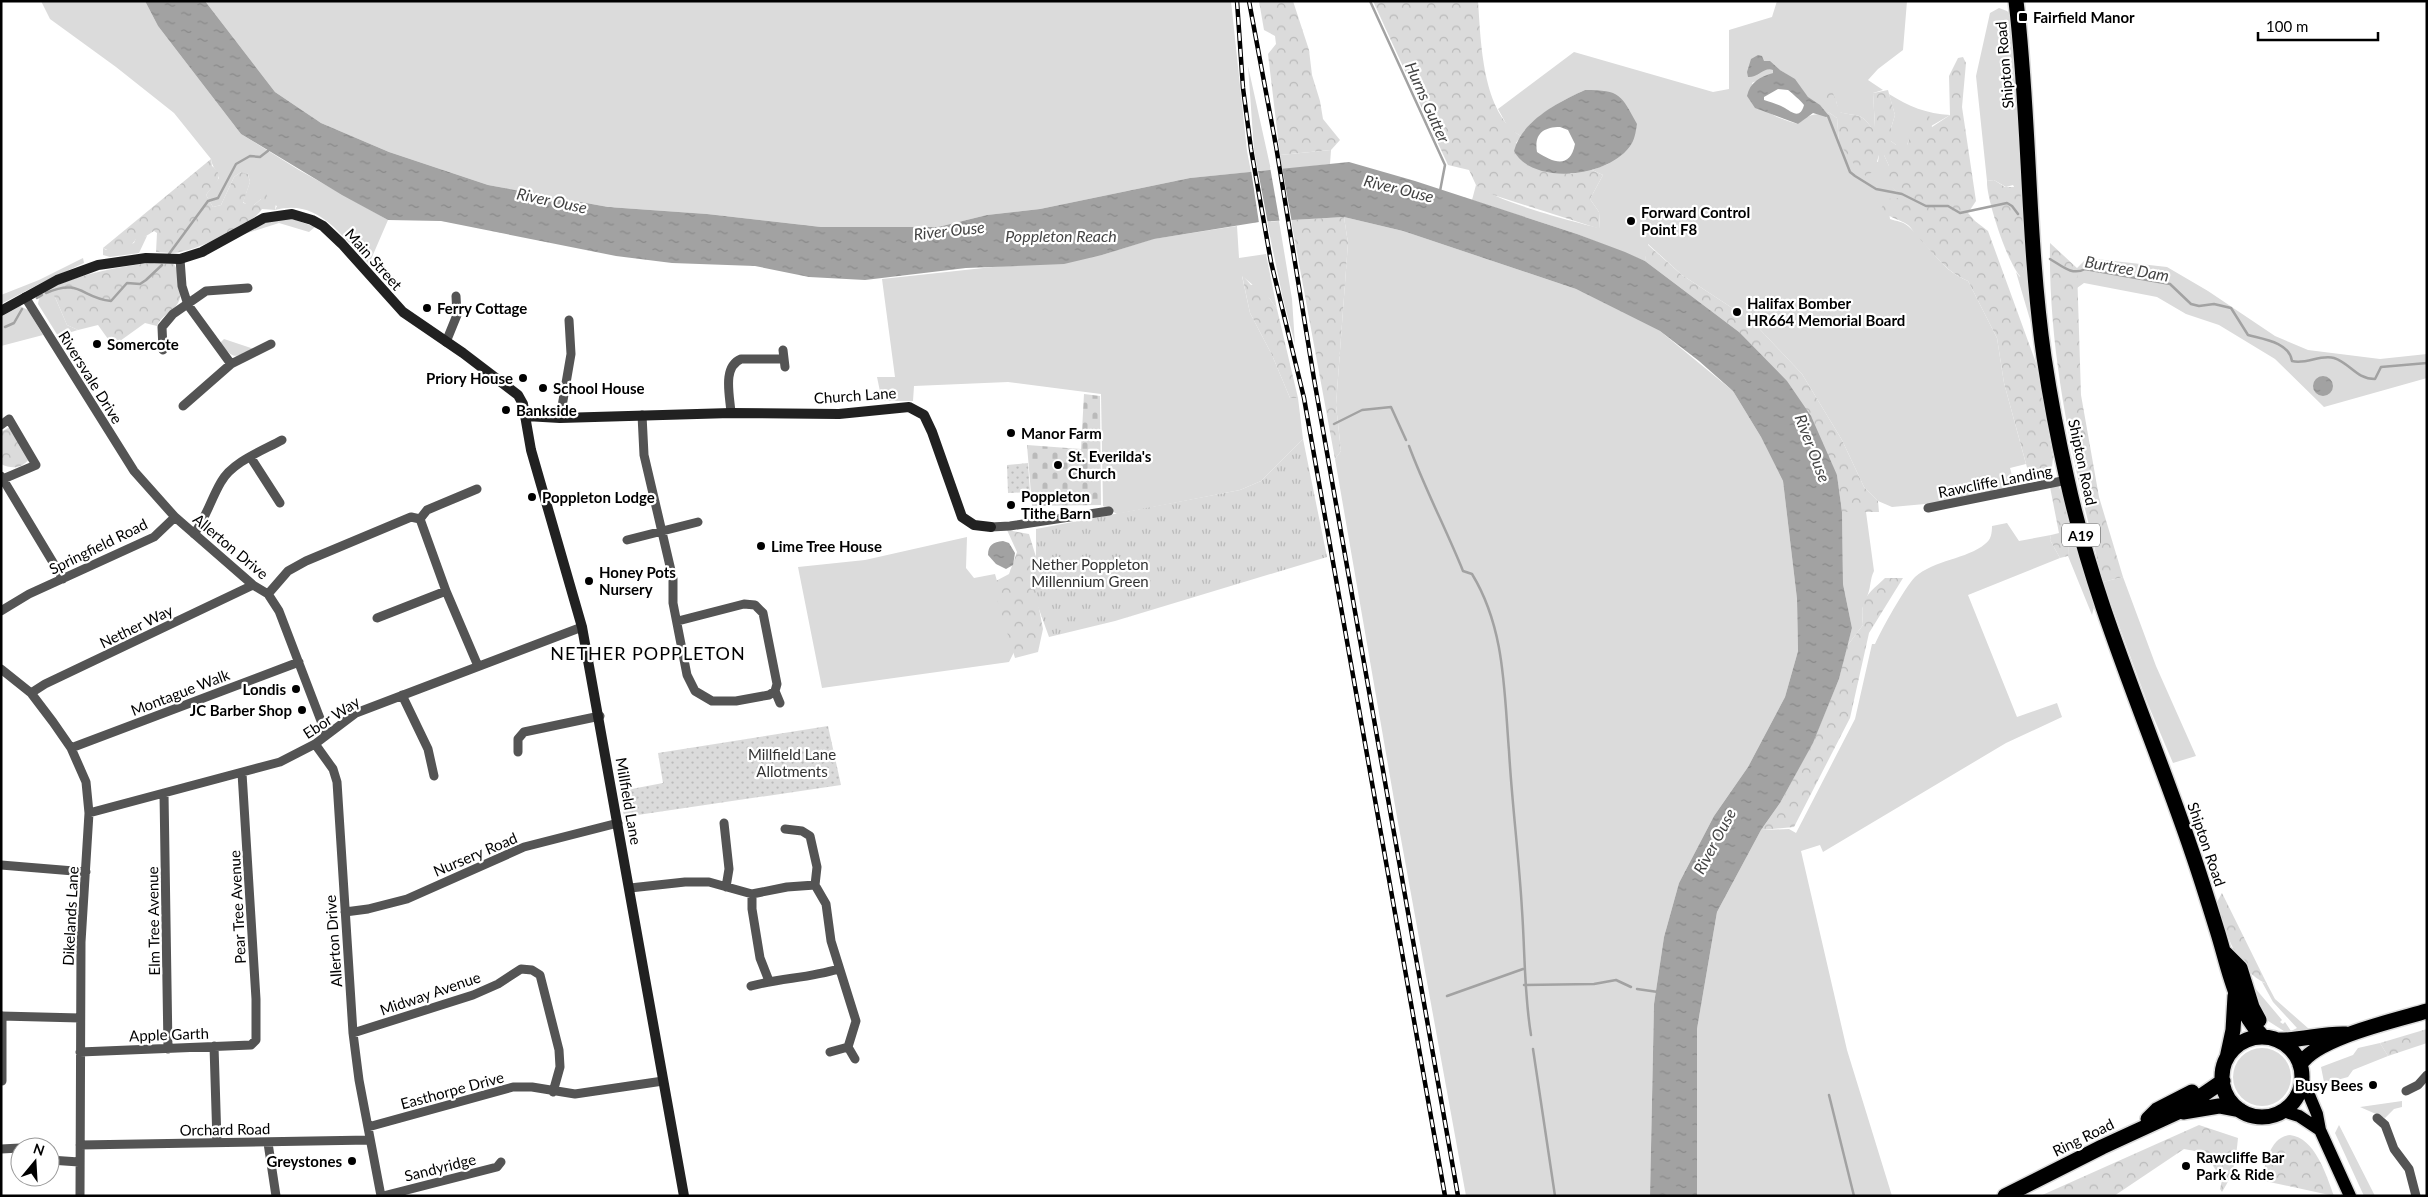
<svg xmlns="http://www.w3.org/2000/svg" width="2428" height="1197" font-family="Lato,sans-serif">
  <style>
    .grass { fill: #dbdbdb; fill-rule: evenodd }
    .forest { fill: url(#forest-crowns) }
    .cemetery { fill: url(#cemetery-stones) }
    .park { fill: url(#park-tufts) }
    .garden { fill: url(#garden-dots) }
    .water { fill: url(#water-ripples); fill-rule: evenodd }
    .pier { fill: #fff }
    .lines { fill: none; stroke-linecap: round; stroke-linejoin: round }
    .stream { stroke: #a2a2a2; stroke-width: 2.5 }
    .primary-casing { stroke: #dbdbdb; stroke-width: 15 }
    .highway-casing { stroke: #dbdbdb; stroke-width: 18 }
    .street { stroke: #545454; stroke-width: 9 }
    .secondary { stroke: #212121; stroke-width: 10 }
    .primary { stroke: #000; stroke-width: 12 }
    .highway { stroke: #000; stroke-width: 15 }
    .rail-casing { stroke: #000; stroke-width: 4.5 }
    .rail { stroke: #fff; stroke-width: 2.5; stroke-dasharray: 8; stroke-linecap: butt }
    .poi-dot { fill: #000; stroke: #fff; stroke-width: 2 }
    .labels { text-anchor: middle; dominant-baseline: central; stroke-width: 4.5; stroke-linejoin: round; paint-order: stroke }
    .shield { fill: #fff; stroke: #4c4c4c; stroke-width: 1 }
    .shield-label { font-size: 14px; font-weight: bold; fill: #000 }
    .poi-label { font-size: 15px; font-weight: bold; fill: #000; stroke: #fff; text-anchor: start }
    .street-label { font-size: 15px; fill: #000; stroke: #fff }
    .park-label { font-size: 15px; fill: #323232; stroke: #fff }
    .water-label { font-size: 16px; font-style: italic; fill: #434343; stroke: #fff }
    .quarter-label { font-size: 18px; letter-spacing: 1px; fill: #000; stroke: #fff }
  </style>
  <defs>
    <pattern id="forest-crowns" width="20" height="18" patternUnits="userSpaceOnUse" patternTransform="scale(1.25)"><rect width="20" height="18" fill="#dbdbdb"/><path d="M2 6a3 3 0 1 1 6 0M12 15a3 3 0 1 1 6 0" fill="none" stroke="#bababa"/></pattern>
    <pattern id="cemetery-stones" width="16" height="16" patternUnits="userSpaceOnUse" patternTransform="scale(1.25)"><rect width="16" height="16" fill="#dbdbdb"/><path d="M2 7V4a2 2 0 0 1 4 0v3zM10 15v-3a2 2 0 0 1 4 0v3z" fill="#bababa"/></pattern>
    <pattern id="park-tufts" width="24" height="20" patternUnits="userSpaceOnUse" patternTransform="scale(1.25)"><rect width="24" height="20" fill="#dbdbdb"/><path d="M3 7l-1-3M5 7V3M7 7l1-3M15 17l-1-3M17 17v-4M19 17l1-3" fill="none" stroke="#bababa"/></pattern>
    <pattern id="garden-dots" width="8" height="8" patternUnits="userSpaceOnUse" patternTransform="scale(1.25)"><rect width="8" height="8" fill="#dbdbdb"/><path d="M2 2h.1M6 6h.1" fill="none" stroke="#bababa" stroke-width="1.8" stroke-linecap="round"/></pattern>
    <pattern id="water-ripples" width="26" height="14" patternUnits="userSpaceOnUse" patternTransform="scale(1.25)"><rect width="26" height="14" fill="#a2a2a2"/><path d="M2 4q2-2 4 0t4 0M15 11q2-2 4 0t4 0" fill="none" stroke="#8a8a8a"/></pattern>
  </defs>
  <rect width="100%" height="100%" fill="#fff"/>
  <path class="grass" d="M41 1H145L158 26 241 134 299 170 388 220 369 264C341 237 320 198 275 210L277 206 261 199 254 205H248L243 202 250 182 248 174 241 172 234 177 221 205 213 207 206 195 219 178C217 170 212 167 211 159L174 113 116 67 50 19Z
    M205 1H1231L1247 151 1251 172 1190 178 1040 209 987 215 938 227H821L707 214 608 207 488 185 389 152 321 123 275 92Z
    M1777 1H1907L1903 50 1878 69 1868 80 1883 90 1873 93 1875 127H1871C1860 111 1855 117 1839 112L1836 101 1828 112 1837 118 1839 143 1845 149 1878 162 1879 155H1884L1889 166V183L1898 193V199H1887L1890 219C1896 221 1904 222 1908 226 1929 244 1940 270 1968 281L1997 338 2004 383 2026 464 2010 468 2015 486 1936 503 1892 507 1878 501 1864 487 1842 440 1802 374 1752 321 1682 275 1648 244 1645 261 1577 234 1472 200 1476 185C1495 201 1573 222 1600 228L1599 212 1590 199 1603 175 1592 170 1608 164 1632 143 1585 90C1563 100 1534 115 1521 136L1509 129 1498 109 1574 52 1713 92 1729 89V30L1772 17ZM1780 70C1795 79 1797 83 1807 96 1813 104 1819 104 1827 116 1814 112 1808 115 1798 124 1765 114 1766 113 1752 83Z
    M1999 8 2007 11 2013 17 2037 330 2031 323 2016 272 2020 277 2024 268V204L2013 185 2006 187 1994 180 1987 181 1976 76 1990 13Z
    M1248 66 1271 170 1258 171 1254 150Z
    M1889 94C1908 106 1927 114 1950 115L1909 139 1907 145H1896L1891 141V128L1895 115Z
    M1331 150 1330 164 1282 170 1280 155Z
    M1344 217 1403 231 1576 289 1660 331 1733 391 1761 437 1783 481 1797 599 1798 651 1785 697 1748 767 1714 816 1679 883 1664 937 1654 1004 1650 1196H1466L1397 817 1335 459 1341 451 1336 405 1348 243Z
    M275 218H290L315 227 309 232 279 223 241 235Z
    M1279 221 1292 299 1295 344 1283 299 1267 222Z
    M1237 226 1239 258 1266 254 1277 309 1270 299 1242 276 1250 313 1272 355 1290 398H1298L1303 439 1261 481 1240 490 1117 514 1103 506 1101 394 1008 382 914 386 913 401H882L877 377H895L882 279 1102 255 1153 239Z
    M147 236 139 253 110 257 103 255V248L106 250 134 243 136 238Z
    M83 258 84 263 43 282 1 304V295L39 280Z
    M2087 258 2167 267 2208 291 2275 336 2308 350 2380 359 2427 354V378L2324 407 2275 359 2219 325 2186 314 2157 297 2084 283 2077 288V268Z
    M51 288 67 325 78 330 58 336 38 304 40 293Z
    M20 306 28 310 43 335 1 346V317Z
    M224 339 254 349C234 358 234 360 220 343Z
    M1842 512H1866L1874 571C1870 579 1871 586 1868 594 1862 610 1861 606 1863 625L1847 646 1852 628 1843 584Z
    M2007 523 2019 541 2051 535 2050 540 2060 558 1968 595 2017 717 2057 703 2062 717 2006 743 1823 852 1820 845 1801 851 1847 1050 1892 1196H1697V1029L1717 912 1761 830 1789 829 1796 833 1855 719 1872 644H1875C1881 630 1905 587 1915 577 1934 560 1967 559 1985 544 1991 540 1992 533 1992 526Z
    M2069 535 2074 538 2092 599 2094 607 2092 615 2068 556Z
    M967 537 966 568 974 578 995 574 1016 648 1009 662 822 688 798 567 865 560Z
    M2123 577 2156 666 2196 756 2173 763 2147 702 2103 582Z
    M2262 982 2267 984 2275 999 2309 1029 2287 1033 2265 1019 2255 988 2282 1020 2280 1022 2283 1024 2285 1022 2291 1031 2297 1028 2273 1002Z
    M2380 1043 2388 1056 2353 1070 2348 1077 2337 1080 2336 1085 2325 1087 2321 1067 2353 1055 2358 1048Z
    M2233 1077a29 29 0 1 1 58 0a29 29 0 1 1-58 0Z
    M2402 1101V1107L2394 1109 2385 1118 2360 1107Z
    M2339 1125 2375 1196H2364L2335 1133Z"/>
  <path class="forest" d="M1259 1H1293L1309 50 1312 75 1320 101 1323 119 1340 140 1331 150 1280 155 1268 54 1276 44 1275 36 1264 30Z
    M1373 1H1478C1481 42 1482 113 1521 136L1516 143 1571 174 1592 170 1603 175 1590 199 1599 212 1600 229 1484 192 1476 185 1469 170 1448 165Z
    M1963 57 1966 63 1962 107 1976 201 1968 213 1975 221 1988 231 2036 363 2053 458 2051 475 2031 482 2004 383 1997 338 1968 281C1946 272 1934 254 1918 237 1914 234 1912 228 1908 225 1900 219 1891 219 1880 210L1887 199 1898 198V193L1888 183 1889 166 1884 155H1879L1874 171 1866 176 1856 167 1839 143 1837 118 1828 112 1820 95 1831 88 1840 112C1855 117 1860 111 1871 127H1875L1873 93 1888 90 1895 115 1891 128V141L1896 145H1907L1909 139 1905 131 1917 116 1929 115 1932 127 1950 115 1949 76 1958 58Z
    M211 159 212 166C227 177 213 186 206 195L213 207 221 205 234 177 241 172 248 174 250 182 243 203 254 205 261 199V194L266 192 268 199 276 202 275 210 262 209C254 224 197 250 180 252 172 254 164 252 156 252L157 233 154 231 143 238 136 239C129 250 116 255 103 248Z
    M1994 180 2005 187H2021L2024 204V268L2021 277C2008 265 1986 198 1987 181Z
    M1344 217 1348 243 1336 405 1341 451 1335 459 1291 220Z
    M2050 243 2077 268 2081 395 2099 497 2123 577 2103 582C2075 471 2048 358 2050 243Z
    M1647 244 1682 275 1752 321 1802 374 1842 440 1864 487 1878 501 1879 512H1842L1837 475 1739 332 1645 261Z
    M151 263 174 264C180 274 184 292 178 303 172 313 161 315 157 326L145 323 113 346 98 325 78 330 67 325 55 297 51 294V288C84 273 116 267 151 263Z
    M1242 275 1251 285 1258 282 1277 309 1298 398H1290L1272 355 1250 313Z
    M8 428H12L31 457C23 468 13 470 1 464V432Z
    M2058 485C2069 505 2070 535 2068 556L2060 558 2050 540 2051 535 2059 533 2050 487Z
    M1007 530 1029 534 1036 557V593L1043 629 1038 652 1015 658 992 583 1009 574 1017 552Z
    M1885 578H1903L1869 633 1850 718 1794 827 1761 830 1780 803 1813 742 1839 679 1847 646 1863 625C1860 598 1866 596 1885 578Z
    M2222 893 2267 984C2234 969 2227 933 2217 902Z
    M2427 1029V1043L2388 1056 2380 1043Z
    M2199 1125 2238 1138C2236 1159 2234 1174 2222 1192L2220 1189 2222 1180 2205 1153 2184 1149 2114 1196H2040Z
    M2290 1135C2315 1138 2326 1174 2334 1196L2260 1180C2268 1163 2268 1138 2290 1135Z"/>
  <path class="cemetery" d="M1084 394 1100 396 1101 505 1032 506 1027 445 1081 449Z"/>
  <path class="park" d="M1303 439 1327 557 1115 621 1049 637 1036 601V529L1240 490 1261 481Z"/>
  <path class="garden" d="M1028 463 1030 492 1008 493 1007 465Z
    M828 726 841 785 624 817 621 791 663 783 658 753Z"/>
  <path class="water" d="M145 1H205L275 92 321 123 389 152 488 185 608 207 707 214 821 227H938L987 215 1040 209 1190 178 1349 162 1415 181 1577 234 1625 252 1645 261 1739 332 1787 381 1811 416 1837 475 1842 512 1843 584 1852 628 1839 679 1813 743 1780 803 1761 830 1717 912 1697 1029V1196H1650L1654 1004 1664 937 1679 883 1714 816 1748 767 1785 697 1798 651 1797 599 1783 481 1761 437 1733 391 1699 361 1660 331 1576 289 1403 231 1344 217 1259 222 1154 239 1102 255 1064 264 966 268 865 280 809 277 755 266 672 263 616 256 441 221 388 220 342 195 241 134 158 26Z
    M1758 55 1762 56 1764 61H1770L1780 70 1795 79 1808 97 1820 105 1829 116 1826 117 1813 113 1798 124 1755 108 1747 96C1750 82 1760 77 1773 73V70C1765 66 1757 78 1748 77L1747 72 1751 59ZM1778 89 1788 90C1793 94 1800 100 1804 105 1800 120 1792 112 1783 107 1777 104 1770 102 1764 100V97Z
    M1585 90C1621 90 1621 95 1637 124 1636 130 1635 138 1632 143 1613 177 1533 187 1514 151 1522 120 1559 102 1585 90ZM1560 127 1568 130 1575 144C1570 169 1554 163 1537 152 1534 134 1543 127 1560 127Z
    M2313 386a10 10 0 1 1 20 0a10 10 0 1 1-20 0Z
    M1003 541 1009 543 1015 553 1013 565 1006 569 996 564 988 555C988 545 993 542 1003 541Z"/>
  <path class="pier" d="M1270 167H1282L1292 223 1280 224Z
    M1257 168 1258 171 1268 224 1260 225 1259 223 1251 170Z"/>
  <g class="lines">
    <path class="stream" d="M1370 1 1445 165 1440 191
      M1828 116 1850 172 1855 176 1876 189 1902 194 1926 206H1948L1960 213 2007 203 2012 206 2018 214
      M169 254 208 201 218 198 236 164 250 156 260 157 269 150
      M2050 259C2062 266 2072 276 2085 269L2170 284 2191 304 2199 306 2214 304 2231 308 2248 335C2263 339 2289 342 2292 361 2306 365 2320 354 2334 358 2350 363 2356 379 2375 379L2381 367 2427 363
      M46 293C81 278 81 298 111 301L127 283 140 284 146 280 162 265
      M37 298 42 295
      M5 327 14 323 22 309
      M1334 424 1362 410 1391 407 1406 440
      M1409 446C1425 489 1446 529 1463 571L1472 574C1505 628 1504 690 1509 751 1512 804 1519 857 1522 910 1525 952 1524 993 1531 1035
      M1524 985 1594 984 1616 980 1631 987
      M1637 989 1658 992
      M1447 996 1523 969
      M1533 1049 1555 1196
      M1829 1095 1854 1196"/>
    <defs>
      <path id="primary" d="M2302 1078 2317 1114 2320 1130 2350 1196
        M2283 1111 2299 1116 2320 1130"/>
      <path id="highway" d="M2016 1C2030 119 2027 239 2044 357 2050 397 2058 439 2067 479 2095 608 2150 728 2192 852 2201 878 2209 904 2217 930 2229 968 2234 1007 2263 1037
        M2225 953 2240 968 2252 1007 2259 1020
        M2222 1077a40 40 0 1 1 80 0a40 40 0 1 1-80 0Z
        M2277 1040C2301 1041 2322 1033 2346 1034
        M2227 1058 2233 1030 2235 996
        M2300 1065C2315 1038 2397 1020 2427 1011
        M2183 1112 2219 1106 2240 1110
        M2148 1119 2157 1110 2192 1092
        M2005 1196 2102 1147 2178 1112 2223 1081"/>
    </defs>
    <use href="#primary" class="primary-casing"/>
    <use href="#highway" class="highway-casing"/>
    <path class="street" d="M180 259 182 286 188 305 231 364
      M25 297 134 471 175 517 253 585 268 594 279 611 326 734
      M446 342 457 315 456 296
      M163 350 162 327 173 314 206 291 248 288
      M783 350 785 367
      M183 406 231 364 271 344
      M731 413C730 396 722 367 741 359H784
      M642 415 644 455 673 579V603L687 675 695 691 712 701H736L769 695 775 691 777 684 763 613 755 605 744 604 678 621
      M560 418 571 354 569 320
      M1 425 9 419 36 465 3 479
      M251 458 280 503
      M1 476 63 579
      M1928 508 2067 480
      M420 519 427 510 477 489
      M991 527 1010 526 1109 511
      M194 534C206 518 211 499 221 482 232 462 262 451 282 440
      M627 540 698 522
      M268 594 288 571 306 561 411 517 420 519 446 591 478 666
      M1 611 29 594 154 537 175 517
      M377 618 446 591
      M1 669 31 693 53 722 71 748 86 782 89 813 81 942 80 1196
      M775 691 780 703
      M31 693 45 684 253 585
      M402 695 428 749 434 776
      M315 744 333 769 337 782 353 1033 359 1080 381 1196
      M71 748 299 662
      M518 752V739L524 732 600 716
      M164 793 168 1049
      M89 813 280 762 315 744 356 713 582 627
      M724 823 729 869 726 887
      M785 829 802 831 810 836 817 867 815 885 826 904 831 941 856 1021 848 1047 830 1052
      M1 865 86 872
      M630 888 685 882H709L752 894 787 887 815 885
      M752 894V909L760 958 769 981
      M345 912 368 909 407 899 524 847 618 823
      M751 986C780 978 810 978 838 969
      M1 1016 80 1018
      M2 1016V1081
      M353 1033 473 995 498 984 521 969 532 970 540 975 559 1050 560 1067 553 1092
      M214 1046 217 1142
      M848 1047 855 1059
      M80 1052 251 1045 256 1040V999L242 773
      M2406 1091 2418 1085 2427 1075
      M2377 1118 2385 1125 2394 1149 2409 1169 2416 1196
      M368 1127 513 1087H532L575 1094 663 1081
      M268 1143 276 1196
      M80 1145 370 1140
      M1 1149 20 1148
      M50 1160 79 1162
      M383 1196 497 1167 501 1162"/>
    <path class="secondary" d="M1 311 57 280 98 265 146 258 180 259 202 252 264 218 292 214 312 220 323 226 342 244 403 312 463 353 518 395 523 404 531 450 582 627 684 1196
      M526 416 560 418 731 413 839 414 909 407 924 415 932 432 962 517 974 525 991 527"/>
    <use href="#primary" class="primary"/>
    <use href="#highway" class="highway"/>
    <defs>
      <path id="rail" d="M1237 1 1243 88 1251 149 1271 262 1304 398 1445 1196
        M1249 1 1276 146 1314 379 1458 1196"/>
    </defs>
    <use href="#rail" class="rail-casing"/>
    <use href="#rail" class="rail"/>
  </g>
  <g class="poi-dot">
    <rect x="2018" y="12" width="10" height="10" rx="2.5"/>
    <circle cx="1631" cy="221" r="5"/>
    <circle cx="427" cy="308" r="5"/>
    <circle cx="1737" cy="312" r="5"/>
    <circle cx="97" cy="344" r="5"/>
    <circle cx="523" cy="378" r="5"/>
    <circle cx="543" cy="388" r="5"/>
    <circle cx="506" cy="410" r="5"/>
    <circle cx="1011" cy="433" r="5"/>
    <circle cx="1058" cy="465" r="5"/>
    <circle cx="532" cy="497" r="5"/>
    <circle cx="1011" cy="505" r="5"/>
    <circle cx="761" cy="546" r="5"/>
    <circle cx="589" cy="581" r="5"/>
    <circle cx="296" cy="689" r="5"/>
    <circle cx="302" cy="710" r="5"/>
    <circle cx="2373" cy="1085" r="5"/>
    <circle cx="352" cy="1161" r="5"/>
    <circle cx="2186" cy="1166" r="5"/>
  </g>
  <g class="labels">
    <rect class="shield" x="2062" y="523.5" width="38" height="23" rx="4"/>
    <g class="shield-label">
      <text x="2081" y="535">A19</text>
    </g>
    <g class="poi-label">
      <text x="2033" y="17">Fairfield Manor</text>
      <text x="1641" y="212">Forward Control<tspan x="1641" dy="17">Point F8</tspan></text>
      <text x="1747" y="303">Halifax Bomber<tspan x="1747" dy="17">HR664 Memorial Board</tspan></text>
      <text x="437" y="308">Ferry Cottage</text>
      <text x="107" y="344">Somercote</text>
      <text x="513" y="378" text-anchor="end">Priory House</text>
      <text x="553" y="388">School House</text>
      <text x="516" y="410">Bankside</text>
      <text x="1021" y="433">Manor Farm</text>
      <text x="1068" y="456">St. Everilda's<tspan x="1068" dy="17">Church</tspan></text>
      <text x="1021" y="496">Poppleton<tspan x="1021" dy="17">Tithe Barn</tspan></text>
      <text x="542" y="497">Poppleton Lodge</text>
      <text x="771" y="546">Lime Tree House</text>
      <text x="599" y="572">Honey Pots<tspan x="599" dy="17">Nursery</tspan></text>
      <text x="286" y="689" text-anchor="end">Londis</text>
      <text x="292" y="710" text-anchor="end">JC Barber Shop</text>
      <text x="2363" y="1085" text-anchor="end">Busy Bees</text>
      <text x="2196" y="1157">Rawcliffe Bar<tspan x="2196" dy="17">Park &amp; Ride</tspan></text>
      <text x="342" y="1161" text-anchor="end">Greystones</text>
    </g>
    <g class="street-label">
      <text transform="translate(2004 65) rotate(-95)">Shipton Road</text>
      <text transform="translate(374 259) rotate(48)">Main Street</text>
      <text transform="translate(91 377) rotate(58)">Riversvale Drive</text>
      <text transform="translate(855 395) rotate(-4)">Church Lane</text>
      <text transform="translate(2083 462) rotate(78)">Shipton Road</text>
      <text transform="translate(1995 481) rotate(-11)">Rawcliffe Landing</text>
      <text transform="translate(98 546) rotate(-26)">Springfield Road</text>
      <text transform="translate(231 546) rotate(40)">Allerton Drive</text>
      <text transform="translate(136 626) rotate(-26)">Nether Way</text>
      <text transform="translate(180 692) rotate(-21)">Montague Walk</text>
      <text transform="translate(331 717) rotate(-33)">Ebor Way</text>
      <text transform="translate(629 801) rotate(80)">Millfield Lane</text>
      <text transform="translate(2207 844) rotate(71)">Shipton Road</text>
      <text transform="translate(475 854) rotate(-23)">Nursery Road</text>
      <text transform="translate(237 907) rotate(-93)">Pear Tree Avenue</text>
      <text transform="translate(70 916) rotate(-87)">Dikelands Lane</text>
      <text transform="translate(153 921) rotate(-91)">Elm Tree Avenue</text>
      <text transform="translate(333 941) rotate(-94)">Allerton Drive</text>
      <text transform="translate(430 993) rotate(-19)">Midway Avenue</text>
      <text transform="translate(169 1034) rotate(-2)">Apple Garth</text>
      <text transform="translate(452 1090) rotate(-15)">Easthorpe Drive</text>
      <text transform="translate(225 1129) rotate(-1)">Orchard Road</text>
      <text transform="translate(2083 1137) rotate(-26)">Ring Road</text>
      <text transform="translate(440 1167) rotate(-14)">Sandyridge</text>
    </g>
    <g class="park-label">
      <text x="1090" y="564">Nether Poppleton<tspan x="1090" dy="17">Millennium Green</tspan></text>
      <text x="792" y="754">Millfield Lane<tspan x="792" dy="17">Allotments</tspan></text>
    </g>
    <g class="water-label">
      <text transform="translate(1428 102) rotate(66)">Hurns Gutter</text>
      <text transform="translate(1399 188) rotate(14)">River Ouse</text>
      <text transform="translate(552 200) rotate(12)">River Ouse</text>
      <text transform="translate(949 230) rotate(-6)">River Ouse</text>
      <text x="1061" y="235">Poppleton Reach</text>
      <text transform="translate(2127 268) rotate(10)">Burtree Dam</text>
      <text transform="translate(1813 448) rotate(69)">River Ouse</text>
      <text transform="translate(1714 841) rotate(-62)">River Ouse</text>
    </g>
    <g class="quarter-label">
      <text x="648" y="653">NETHER POPPLETON</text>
    </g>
  </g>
  <rect width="2428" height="1197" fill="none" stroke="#000000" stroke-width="5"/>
  <g transform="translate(35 1162) rotate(18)"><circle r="24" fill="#ffffff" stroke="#999999"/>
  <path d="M0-4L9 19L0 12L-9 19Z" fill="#000000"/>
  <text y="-8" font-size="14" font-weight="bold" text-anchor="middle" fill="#000000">N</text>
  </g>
  <path d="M2258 32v8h120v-8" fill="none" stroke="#000000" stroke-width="2.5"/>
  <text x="2266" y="32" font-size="15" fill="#000000" stroke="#ffffff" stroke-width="4" paint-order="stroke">100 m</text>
</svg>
